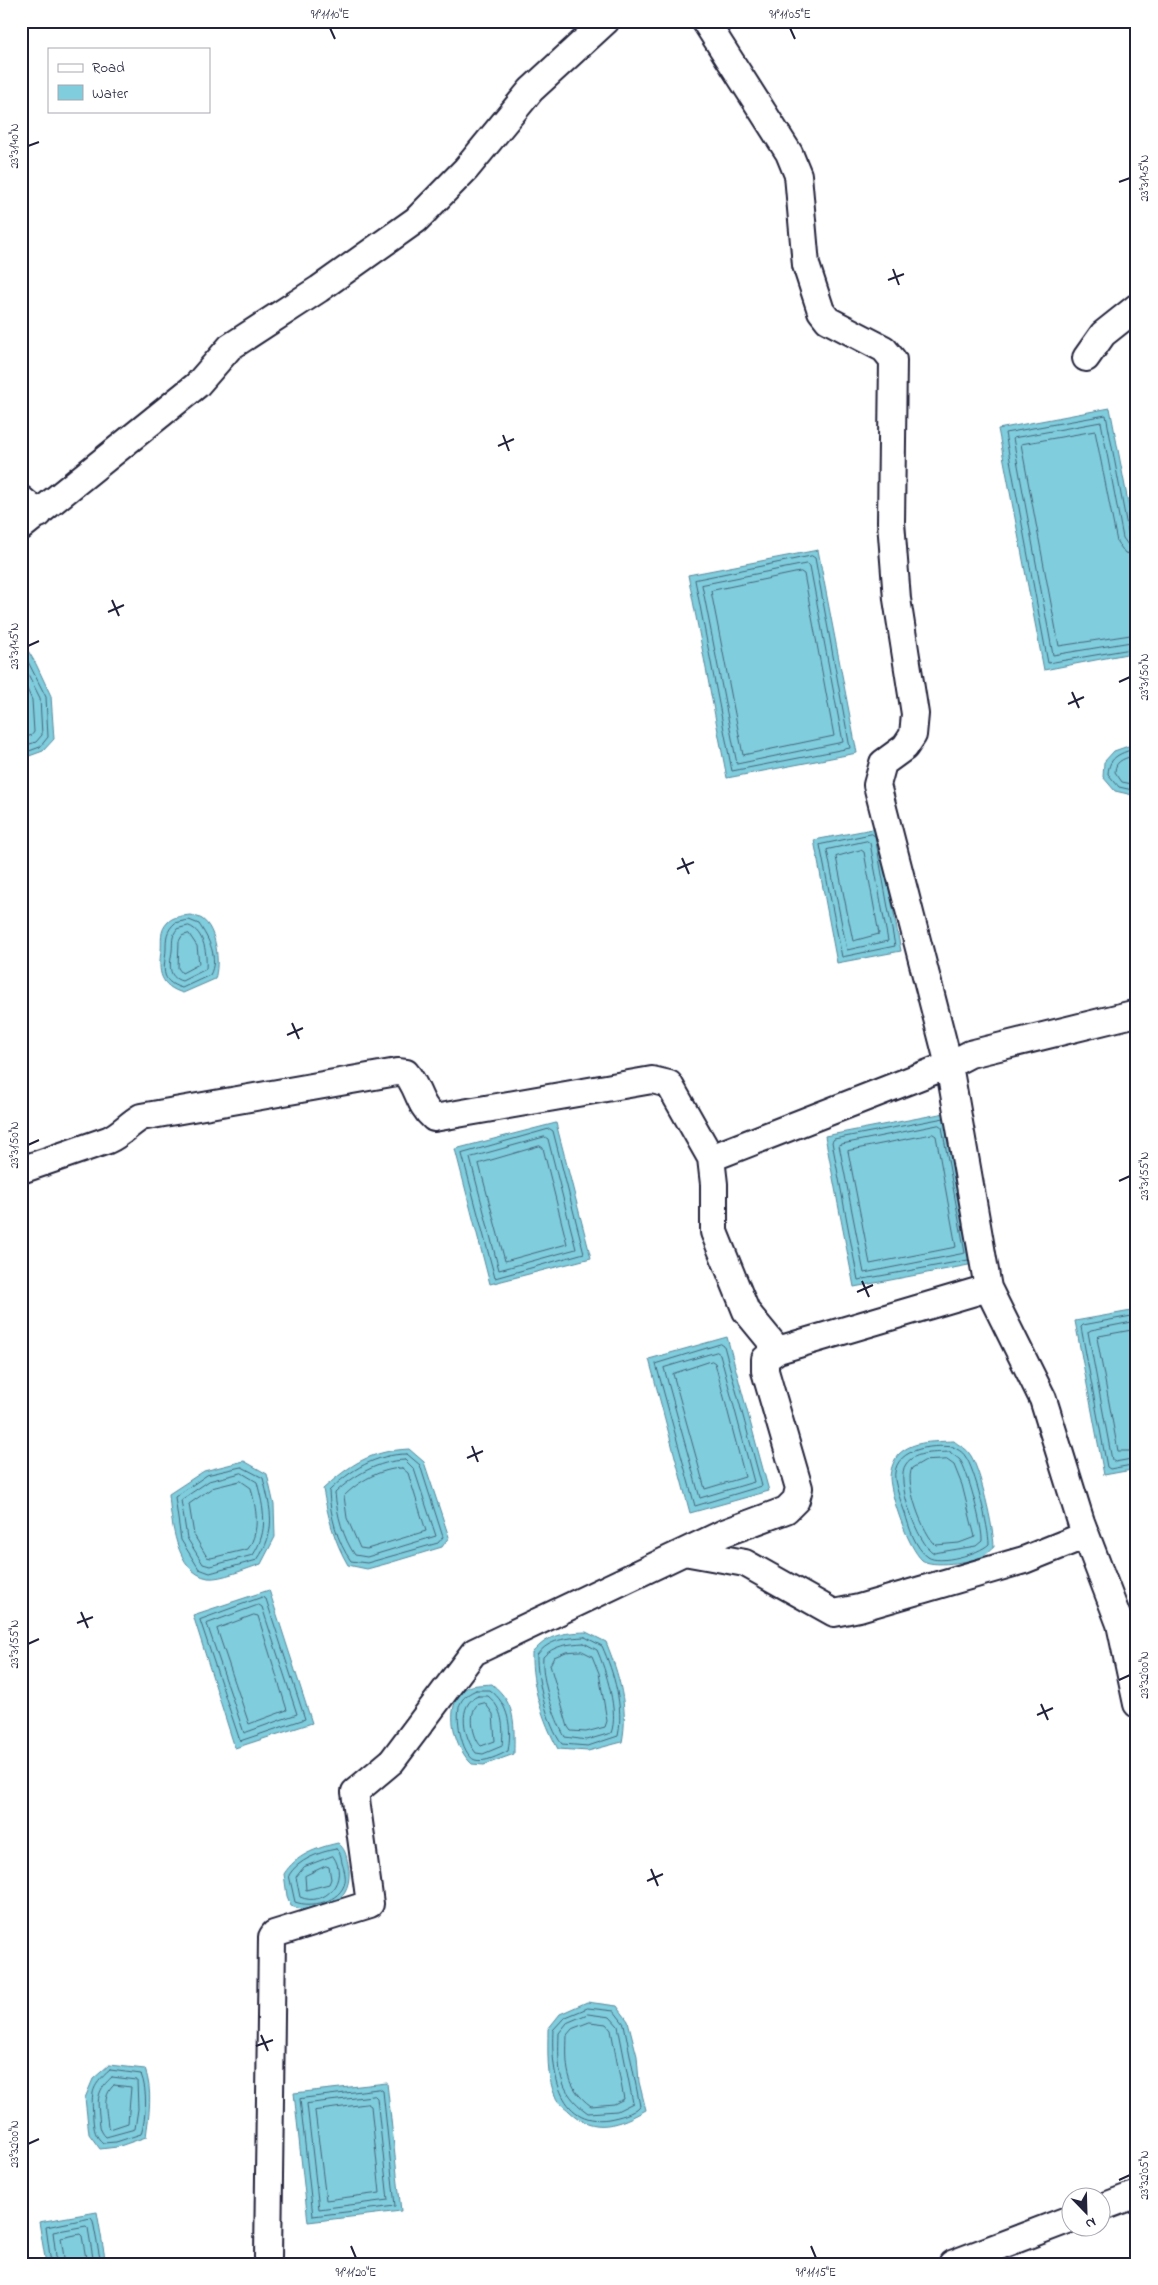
<svg xmlns="http://www.w3.org/2000/svg" width="1158" height="2285" font-family="'Indie Flower',sans-serif">
  <style>
    .water { fill: #7fcddd; stroke: #5a899c }
    .lines { fill: none; stroke-linecap: round; stroke-linejoin: round }
    .shore { stroke: #47667c; stroke-width: 1 }
    .minor-casing { stroke: #22223b; stroke-width: 30 }
    .minor { stroke: #fff; stroke-width: 26 }
    .ticks { fill: none; stroke: #22223b; stroke-width: 2 }
    .neatline { fill: none; stroke: #22223b; stroke-width: 2 }
    .ticks-label { font-size: 12px; text-anchor: middle; fill: #22223b }
  </style>
  <rect width="100%" height="100%" fill="#fff"/>
  <filter id="ink" filterUnits="userSpaceOnUse"><feTurbulence type="fractalNoise" baseFrequency=".02" numOctaves="2"/><feDisplacementMap in="SourceGraphic" scale="10" xChannelSelector="R" yChannelSelector="G"/><feConvolveMatrix kernelMatrix="1 2 1 2 8 2 1 2 1" color-interpolation-filters="sRGB"/></filter>
  <g filter="url(#ink)">
    <path class="water" d="M1110 408 1137 549V652L1044 670 998 429Z
      M818 550 857 753 727 778 688 575Z
      M21 639 36 664 51 696 54 739 43 751 21 759Z
      M1137 743V796L1115 791 1103 777 1104 762 1114 751Z
      M878 828 901 951 837 963 814 840Z
      M190 915C194 916 199 917 202 919 217 929 220 963 215 979L183 993C160 986 158 972 161 951 162 940 159 931 168 922 174 916 183 916 190 915Z
      M950 1112 979 1263 854 1287 825 1136Z
      M556 1123 591 1258 490 1284 455 1149Z
      M1137 1310V1469L1104 1475 1075 1321Z
      M727 1337 769 1491 690 1513 649 1359Z
      M954 1441C958 1445 966 1448 969 1453 980 1466 994 1530 994 1547 990 1550 986 1555 982 1557 970 1562 932 1568 922 1560 908 1547 891 1497 890 1478 890 1470 894 1459 899 1454 914 1440 935 1442 954 1441Z
      M409 1449 424 1462 449 1537 442 1547 389 1563 367 1569 348 1565C334 1541 328 1517 323 1489 351 1464 370 1451 409 1449Z
      M244 1461 267 1474 274 1505 275 1537 261 1564C248 1568 220 1580 208 1578 176 1573 171 1520 169 1494L204 1471Z
      M269 1590 312 1723 235 1748 193 1615Z
      M586 1632 606 1642C619 1674 629 1708 622 1742L588 1751 558 1749C543 1721 531 1685 532 1653 549 1634 562 1633 586 1632Z
      M492 1684C517 1705 514 1724 514 1754L484 1765 472 1764C455 1749 442 1706 465 1689 472 1684 483 1685 492 1684Z
      M338 1843C345 1849 346 1854 348 1864 356 1900 322 1918 291 1906L287 1896 284 1874C296 1855 316 1848 338 1843Z
      M587 2002 617 2006 628 2021 637 2056 639 2082 646 2110C619 2125 594 2135 569 2111 565 2107 558 2103 556 2098 546 2077 548 2051 548 2029L560 2014Z
      M109 2065 145 2069C153 2091 149 2114 146 2137L117 2147 100 2149 89 2134 85 2098 93 2079Z
      M387 2083 401 2211 308 2222 294 2093Z
      M97 2212 106 2264H46L39 2222Z"/>
    <g class="lines">
      <path class="shore" d="M1137 542 1132 541 1129 537 1106 415 1005 433 1048 663 1137 648
        M1137 548 1128 545 1123 538 1101 422 1013 438 1053 655 1137 641
        M1137 555 1125 553 1117 542 1095 431 1021 444 1059 646 1137 634
        M812 556 815 558 850 748 732 771 695 580Z
        M807 564 810 566 843 742 737 764 702 585Z
        M801 572 804 574 834 736 743 755 711 591Z
        M21 648 46 697 48 737 40 747 21 754
        M21 660 40 698 42 735 36 742 21 747
        M21 676 32 700 34 732 32 735 21 739
        M1137 748C1121 753 1109 756 1108 774L1119 787 1137 791
        M1137 755C1127 758 1115 759 1115 772L1122 782 1137 785
        M872 834 875 836 895 946 842 957 820 845Z
        M867 841 870 843 888 941 847 950 827 850Z
        M861 850 864 852 879 934 853 941 836 857Z
        M189 920 199 924C209 939 219 958 210 975L182 988C158 981 165 967 166 949 166 938 166 931 175 923Z
        M189 926C205 932 207 955 206 969L182 981C167 977 170 964 172 951 173 942 171 937 177 929Z
        M189 934 197 946 199 964 182 973 178 968 179 941 182 936Z
        M944 1118 834 1139 832 1142 858 1280 968 1260
        M939 1125 942 1127 965 1253 864 1273 839 1145Z
        M550 1129 553 1131 584 1253 495 1278 462 1154Z
        M933 1134 936 1136 956 1247 870 1264 848 1151Z
        M545 1137 548 1139 576 1249 499 1270 470 1158Z
        M540 1146 543 1148 567 1244 505 1261 479 1164Z
        M1137 1315 1083 1325 1081 1327 1107 1467 1110 1469 1137 1464
        M1137 1321 1091 1330 1088 1332 1112 1460 1115 1462 1137 1458
        M1137 1329 1099 1336 1097 1338 1118 1451H1137
        M721 1344 724 1346 762 1486 695 1506 656 1364Z
        M717 1352 720 1354 754 1482 700 1498 664 1368Z
        M712 1361 715 1363 745 1477 705 1489 673 1374Z
        M953 1447C957 1449 963 1452 965 1456 975 1468 989 1529 989 1544 979 1554 939 1565 928 1557 915 1548 909 1527 905 1513 901 1502 897 1491 895 1480 891 1449 931 1444 953 1447Z
        M950 1452C953 1455 957 1457 960 1460 967 1468 983 1528 982 1541L976 1546 934 1553C918 1545 894 1479 906 1464 915 1451 936 1453 950 1452Z
        M407 1454 420 1465 443 1537 438 1543 367 1563 351 1561C337 1542 330 1514 329 1491 350 1470 376 1454 407 1454Z
        M405 1460 414 1469 436 1536 367 1557 355 1555C343 1538 337 1514 335 1493 354 1475 378 1461 405 1460Z
        M947 1460 954 1465 962 1485 975 1537 959 1543 936 1545C923 1534 904 1483 912 1468L924 1461Z
        M242 1467 263 1478C271 1510 277 1531 257 1560L210 1573 199 1569 181 1540 175 1497 207 1475Z
        M402 1468 408 1473 426 1531 367 1549 360 1548 347 1518 344 1496C359 1481 380 1469 402 1468Z
        M242 1473 257 1482C264 1510 269 1530 253 1555L210 1566 203 1564 187 1538 181 1500 209 1481Z
        M241 1481 251 1488C256 1509 261 1529 248 1549L211 1558 207 1557 194 1535 189 1504 212 1488Z
        M263 1597 266 1599 305 1719 240 1741 200 1620Z
        M259 1605 262 1607 297 1714 244 1733 207 1624Z
        M254 1615 258 1616 287 1710 249 1724 217 1629Z
        M585 1637 602 1646C614 1673 624 1707 618 1736L588 1746 562 1744C548 1728 536 1677 537 1655 549 1639 566 1638 585 1637Z
        M584 1643 597 1650C606 1670 619 1713 611 1733L587 1740 565 1737C554 1718 541 1679 543 1657 554 1645 568 1644 584 1643Z
        M582 1651 592 1656 599 1673 607 1721 605 1727 586 1732 571 1731 568 1727 550 1665 554 1657 566 1652Z
        M476 1690H490C509 1704 512 1728 508 1751 500 1755 485 1763 475 1760 461 1755 454 1713 461 1702 464 1696 470 1693 476 1690Z
        M478 1696H488C503 1708 504 1728 502 1746L483 1754 476 1753C464 1738 456 1704 478 1696Z
        M485 1703 493 1714 495 1741 481 1746C473 1738 468 1714 477 1705Z
        M336 1849C341 1852 341 1857 342 1863 344 1869 346 1876 345 1882 341 1902 311 1908 295 1902L289 1875C298 1860 319 1852 336 1849Z
        M333 1856C350 1880 325 1908 300 1897L296 1877 304 1867Z
        M326 1866 329 1867 331 1879 329 1884 306 1890 305 1876Z
        M588 2008 614 2011 624 2024 640 2106C633 2114 619 2117 609 2119 557 2127 551 2068 553 2030L564 2018Z
        M588 2014 610 2017 618 2026 633 2103 617 2111 588 2113C557 2091 558 2068 559 2033L567 2023Z
        M590 2022 606 2024 611 2030 624 2099 614 2104 591 2106C565 2087 566 2065 567 2035L572 2029Z
        M110 2070 141 2074C148 2091 146 2117 141 2134L116 2142 103 2143C95 2136 94 2130 93 2119 92 2094 89 2088 110 2070Z
        M112 2077 137 2080 138 2109 135 2129 106 2137C99 2130 100 2125 99 2115 97 2098 98 2089 112 2077Z
        M114 2085 131 2087 128 2123 110 2129 108 2127C107 2111 101 2097 114 2085Z
        M380 2089 383 2091 395 2206 313 2216 300 2099Z
        M375 2096 377 2098 388 2200 319 2209 307 2104Z
        M368 2104 371 2106 380 2193 326 2200 315 2111Z
        M51 2264 46 2227 91 2218 93 2221 101 2264
        M57 2264 53 2232 86 2226 88 2228 94 2264
        M65 2264 61 2238 80 2234 82 2236 87 2264"/>
      <defs>
        <path id="minor" d="M1086 358 1103 334 1137 307
          M21 499 39 514
          M21 527 197 385 230 347 319 289 416 220 466 169 531 90 606 21
          M711 1158 714 1184V1232L746 1311 778 1350
          M21 1170 108 1140C121 1134 129 1124 141 1117L397 1072 406 1073C419 1088 418 1104 434 1118L652 1080 669 1084 711 1158 949 1065 877 785 883 763 905 747 913 735 915 714 897 599 891 522 893 360 884 349 828 320 821 311 806 265 798 175 789 153 705 21
          M988 1288 1043 1399 1081 1522 1120 1624 1137 1704
          M684 1552 745 1563 834 1613 859 1608 1024 1560 1086 1535
          M1100 2208 1137 2194
          M268 2257 272 1937 274 1934 370 1904 355 1792 392 1761 474 1652 724 1533 786 1510 796 1500 799 1488 765 1371V1359L778 1350 988 1288 949 1065 970 1054 1137 1013
          M952 2264 1070 2219"/>
      </defs>
      <use href="#minor" class="minor-casing"/>
      <use href="#minor" class="minor"/>
    </g>
  </g>
  <path class="ticks" d="M330 28 335 39M790 28 795 39M28 146 39 142M1119 182 1130 178M893 269 899 285M888 280 904 274M503 435 509 451M498 446 514 439M112 600 119 616M108 612 124 605M28 646 39 641M1119 682 1130 677M1072 692 1079 708M1068 704 1084 697M682 858 689 874M677 869 694 862M292 1023 299 1039M287 1035 303 1028M28 1145 39 1140M1119 1181 1130 1176M862 1281 869 1297M857 1292 873 1285M472 1446 478 1462M467 1458 483 1451M81 1612 88 1628M77 1623 93 1617M28 1644 39 1639M1119 1680 1130 1675M1041 1704 1048 1720M1037 1715 1053 1708M651 1869 658 1886M647 1881 663 1874M261 2035 268 2051M256 2046 273 2040M28 2144 39 2139M1119 2180 1130 2175M351 2246 356 2258M811 2246 816 2258"/>
  <rect width="1158" height="2285" fill="none" stroke="#fff" stroke-width="55"/>
  <rect x="48" y="48" width="162" height="65" fill="#ffffff" stroke="#a7a7b1"/>
  <rect x="58" y="64" width="25" height="8" fill="#ffffff" stroke="#a7a7b1"/>
  <text x="92" y="72" font-size="15" fill="#22223b">Road</text>
  <rect x="58" y="85" width="25" height="15" fill="#7fcddd" stroke="#a7a7b1"/>
  <text x="92" y="98" font-size="15" fill="#22223b">Water</text>
  <g transform="translate(1086 2212) rotate(157)"><circle r="24" fill="#ffffff" stroke="#a7a7b1"/>
  <path d="M0-4L9 19L0 12L-9 19Z" fill="#22223b"/>
  <text y="-8" font-size="14" font-weight="bold" text-anchor="middle" fill="#22223b">N</text>
  </g>
  <rect x="28" y="28" width="1102" height="2230" class="neatline"/>
  <g class="ticks-label">
    <text x="330" y="18">91°11'10"E</text>
    <text x="790" y="18">91°11'05"E</text>
    <text transform="translate(14 146) rotate(-90)" y="4">23°31'40"N</text>
    <text transform="translate(1144 178) rotate(-90)" y="4">23°31'45"N</text>
    <text transform="translate(14 646) rotate(-90)" y="4">23°31'45"N</text>
    <text transform="translate(1144 677) rotate(-90)" y="4">23°31'50"N</text>
    <text transform="translate(14 1145) rotate(-90)" y="4">23°31'50"N</text>
    <text transform="translate(1144 1176) rotate(-90)" y="4">23°31'55"N</text>
    <text transform="translate(14 1644) rotate(-90)" y="4">23°31'55"N</text>
    <text transform="translate(1144 1675) rotate(-90)" y="4">23°32'00"N</text>
    <text transform="translate(14 2144) rotate(-90)" y="4">23°32'00"N</text>
    <text transform="translate(1144 2175) rotate(-90)" y="4">23°32'05"N</text>
    <text x="356" y="2276">91°11'20"E</text>
    <text x="816" y="2276">91°11'15"E</text>
  </g>
</svg>
